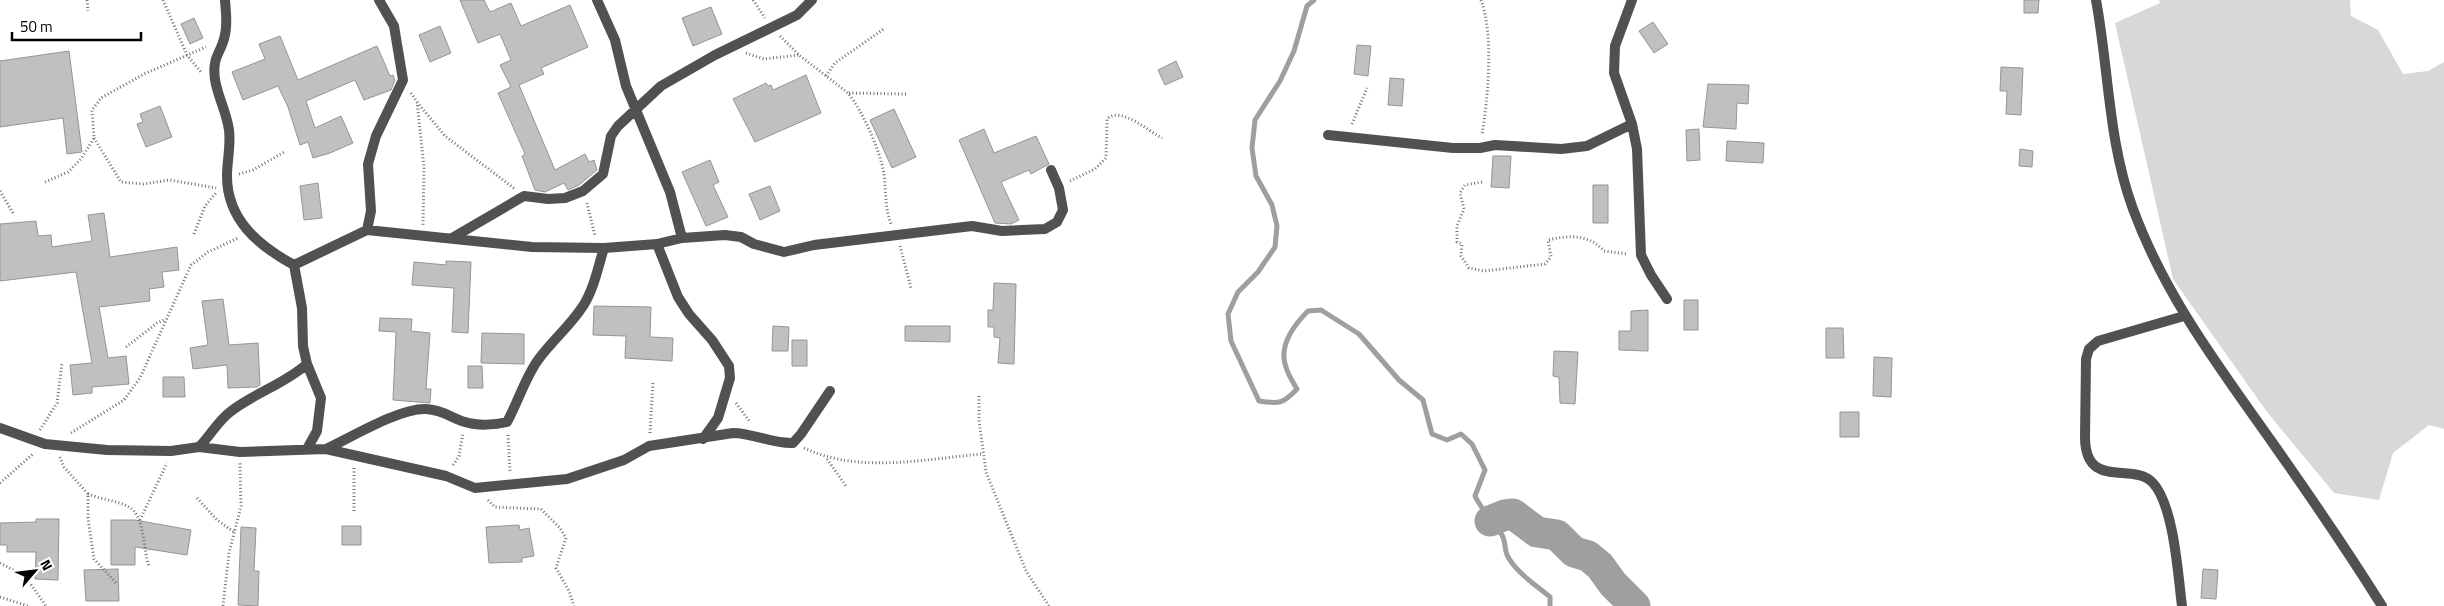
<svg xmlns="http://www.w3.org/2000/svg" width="2444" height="606" font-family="'Titillium Web',sans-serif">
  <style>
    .green { fill: #d8d8d8 }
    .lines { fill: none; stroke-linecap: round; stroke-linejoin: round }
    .stream { stroke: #9f9f9f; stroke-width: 5 }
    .river { stroke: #9f9f9f; stroke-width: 31 }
    .building { fill: #c0c0c0; stroke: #959595 }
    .path { stroke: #737373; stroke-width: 3; stroke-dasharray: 1 2.5; stroke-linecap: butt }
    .minor { stroke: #515151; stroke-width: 10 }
    .tertiary { stroke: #515151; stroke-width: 10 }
  </style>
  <rect width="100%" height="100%" fill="#fff"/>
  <path class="green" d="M2159 0H2350L2351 16 2378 30 2403 74 2428 71 2444 62V429L2429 425 2393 453 2379 500 2334 493 2267 412 2173 279 2115 23 2160 3Z"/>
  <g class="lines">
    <path class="stream" d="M1314 0 1307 6 1294 51 1280 81 1255 120 1252 148 1256 176 1272 205 1277 226 1275 247 1258 272 1238 292 1228 314 1231 341 1259 401C1279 404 1283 404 1297 389 1293 382 1288 375 1286 367 1278 346 1294 325 1308 311L1321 310 1359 334 1399 380 1423 400 1432 434 1447 440 1461 434 1472 444 1485 470 1475 496C1482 511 1494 521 1502 535 1506 542 1504 550 1508 557 1518 574 1536 585 1550 597V606"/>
    <path class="river" d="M1490 521 1505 515 1513 514 1537 532 1557 535 1574 552 1588 556 1600 566 1613 584 1635 606"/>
  </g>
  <path class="building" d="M460 0H484L490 12 511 3 521 26 570 5 588 47 541 68 544 74 519 85 555 170 585 154 589 162 594 160 597 170 579 185 568 190 564 183 545 192 535 190 522 156 525 154 498 93 511 87 500 65 511 60 500 34 478 43Z
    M2024 0H2039L2038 13H2024Z
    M711 7 722 34 693 46 682 18Z
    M194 18 203 38 190 44 181 24Z
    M1653 22 1668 44 1654 53 1639 31Z
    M440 26 451 53 430 62 419 35Z
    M280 36 298 80 377 46 390 76 393 75 395 80 391 90 364 100 355 80 306 101 315 128 341 116 353 143 330 153 313 158 308 142 300 145 288 107 278 86 243 100 232 72 265 59 259 44Z
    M1357 45 1371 46 1368 76 1354 74Z
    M69 51 82 152 67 154 63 118 0 127V61Z
    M1176 61 1183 77 1165 85 1158 70Z
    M2001 67 2023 68 2021 115 2006 114 2007 91H2000Z
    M806 75 821 113 755 142 733 99 766 83 768 86 771 85 773 90Z
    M1390 78 1404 79 1402 106 1388 105Z
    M1708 84 1749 85 1748 104 1737 103 1736 129 1703 127Z
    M160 106 172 137 146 147 137 124 143 122 140 114Z
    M894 109 916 157 892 168 870 120Z
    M984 129 994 153 1036 136 1049 164 1031 174 1029 170 1001 182 1019 220 1011 224 995 223 959 140Z
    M1699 129 1700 160 1687 161 1686 130Z
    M1727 141 1764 143 1763 163 1726 161Z
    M2020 149 2033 151 2032 167 2019 166Z
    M1493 156H1511L1509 188 1491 187Z
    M710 160 719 182 713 185 728 217 706 226 682 172Z
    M318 183 322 218 304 220 300 186Z
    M1593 185H1608V223H1593Z
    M770 186 780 211 760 220 749 194Z
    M104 213 110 257 177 247 179 270 162 272 164 287 149 289 150 301 99 307 108 358 126 356 129 384 92 387V393L73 395 70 365 92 363 76 272 0 281V224L36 221 38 236 51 235 52 247 92 241 88 215Z
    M446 261 471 262 468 333 452 332 454 288 412 285 414 262 446 265Z
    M994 283 1016 284 1014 364 998 363 1000 338 994 337V327H988V310H993Z
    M223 299 229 345 258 343 260 385 257 387 228 388 227 365 193 369 190 348 208 345 202 301Z
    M1684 300H1698V330H1684Z
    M594 306 651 307 650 337 673 338 672 361 625 358 626 336 593 335Z
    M1648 310V351L1619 350V331H1631V311Z
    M380 318 412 319 411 331 430 333 426 389H431L430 403 393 400 396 332 379 331Z
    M773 326 789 327 788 351H772Z
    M905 326H950V342L905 341Z
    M1826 328H1843L1844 358H1826Z
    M482 333 524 334V364L481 363Z
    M792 340H807V366H792Z
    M1554 351 1578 352 1575 404 1560 403 1559 377 1553 376Z
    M1874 357 1892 358 1891 397 1873 396Z
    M468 366H482L483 388H468Z
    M163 377H184L185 397H163Z
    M1840 412H1859V437H1840Z
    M36 519H59L58 580 35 579 36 552H7V545H0V523L36 522Z
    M111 520H135L191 530 187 555 135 547V565H111Z
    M519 525 520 530 529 528 534 556 522 558V562L489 563 486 527Z
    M342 526H361V545H342Z
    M241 527 256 528 254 571H259L258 606 238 605Z
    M118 569 119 601H86L84 570Z
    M2203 569 2218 570 2216 599 2201 598Z"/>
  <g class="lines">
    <path class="path" d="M87 0 88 11
      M163 0 187 55 201 72
      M753 0 765 18
      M1481 0C1494 35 1488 98 1482 135
      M780 36 799 55 848 93C863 112 880 150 884 174 886 191 885 208 891 224
      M746 53 764 59 799 55
      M826 76 835 63 885 28
      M411 93 417 102 424 167 423 225
      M849 93 906 94
      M417 102 445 136 515 189
      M1352 124 1367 88
      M94 138 121 182 143 184 170 180 216 188
      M239 174 253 170 286 151
      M1070 181 1095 169 1106 158 1107 119C1121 106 1148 131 1162 138
      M45 182 68 172 81 159 94 138 92 110 101 98 144 74 206 47
      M1482 182 1465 185 1460 193 1464 209 1457 226V242L1462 244 1461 256 1469 268 1484 271 1545 264 1551 257 1548 240C1569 235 1589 234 1604 251L1628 254
      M0 191 13 213
      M587 203 595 236
      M194 234 205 206 216 193
      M900 246 911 288
      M126 347 157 323 166 319
      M979 396V420L986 472 1026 571 1049 606
      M736 403 750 422
      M40 430 57 403 62 363
      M71 433 124 400 140 378 191 265 208 252 238 238
      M650 433 653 381
      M508 435 510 471
      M804 448C860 474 923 459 982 454
      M60 457 64 467 88 494V518L94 559 117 584
      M827 459 846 486
      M453 465 459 456 463 433
      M354 468V512
      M0 483 33 454
      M88 494C100 499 118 501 129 507 145 516 143 549 149 566
      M197 498 217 520 234 532
      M488 500 495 507 541 509 560 528 566 538 556 568 569 591 574 606
      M140 520 167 463
      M0 563 25 576 46 606
      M0 597 28 606
      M223 606 229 553 241 506 240 463"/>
    <path class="minor" d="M225 0C226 13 228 29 223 42 221 49 216 56 215 63 211 86 226 107 229 130 231 145 227 161 227 176 227 220 259 246 294 265
      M597 0 615 40 626 86 670 192 682 238 657 244 604 248
      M1632 0 1615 46 1614 73 1632 124 1637 149 1641 255 1651 275 1667 299
      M1328 135 1453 148H1480L1495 145 1561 149 1587 146 1632 124
      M367 230 371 211 368 164 376 136 403 80 394 26 379 0
      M452 238 524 196 548 199 565 198 583 191 603 174 611 136 618 126 661 86 715 55 797 15 812 0
      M682 238 725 235 741 237 754 244 784 252 814 245 972 226 1002 231 1045 229 1057 222 1063 210 1059 188 1051 170
      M657 244 678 297 689 314 712 340 729 366 730 378 718 418 703 439
      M294 265 367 230 532 247 604 248C598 267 594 289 583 306 570 326 552 341 538 360 525 378 518 402 507 422 495 425 478 426 465 422 451 418 444 410 426 409 399 408 352 437 326 449
      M294 265 302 308 303 346 307 364 321 398 317 431 307 449
      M0 428 45 444 107 450 171 451 199 447 240 452 326 449 446 476 475 488 567 479 624 460 649 446 733 433C753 433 772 444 793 443L801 434 830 391
      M199 447C210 436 218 421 230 412 254 393 283 385 307 364
      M2182 606C2178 575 2174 506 2153 483 2133 461 2086 491 2085 438L2086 359 2089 349 2098 341 2184 316"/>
    <path class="tertiary" d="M2096 0C2109 70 2108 141 2133 209 2165 296 2219 367 2272 442 2310 496 2347 550 2382 606"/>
  </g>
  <g transform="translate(35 571) rotate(62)" stroke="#ffffff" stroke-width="4" paint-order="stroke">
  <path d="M0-4L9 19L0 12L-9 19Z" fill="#000000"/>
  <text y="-8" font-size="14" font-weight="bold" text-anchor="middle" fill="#000000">N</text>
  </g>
  <path d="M12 32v8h129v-8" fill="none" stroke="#000000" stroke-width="2.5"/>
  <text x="20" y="32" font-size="15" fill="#000000" stroke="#ffffff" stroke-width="4" paint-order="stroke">50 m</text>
</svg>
